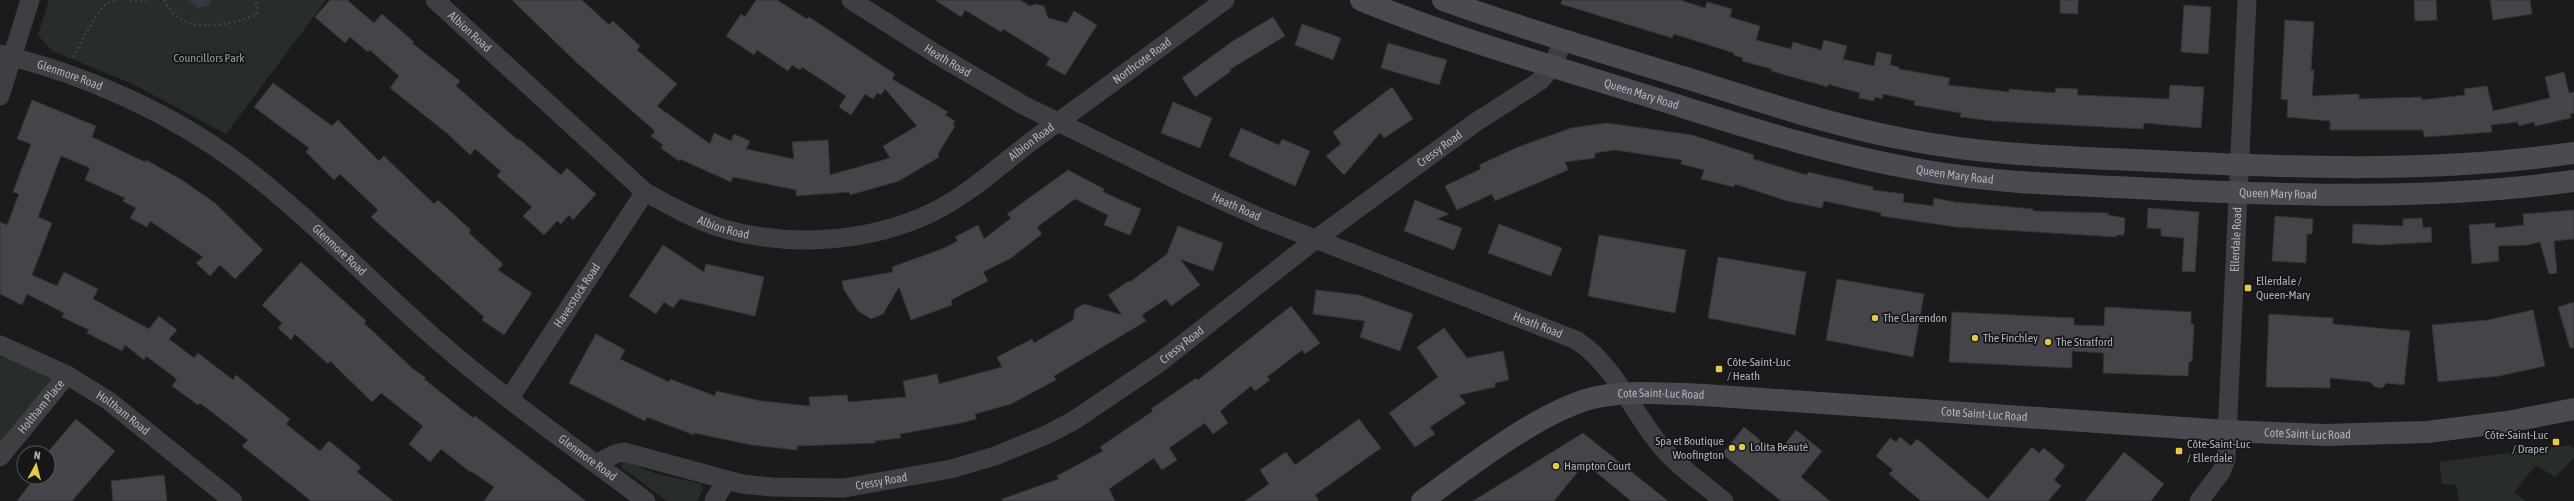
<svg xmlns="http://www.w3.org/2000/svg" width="2574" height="501" font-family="'Asap Condensed',sans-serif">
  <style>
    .green { fill: #272e29 }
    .water { fill: #333942 }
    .building { fill: #454549; stroke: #353538 }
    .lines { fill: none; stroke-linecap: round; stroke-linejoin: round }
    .path { stroke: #424348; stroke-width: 2.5; stroke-dasharray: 2 3; stroke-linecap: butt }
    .street { stroke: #3e3e43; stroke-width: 19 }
    .secondary { stroke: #4a4b51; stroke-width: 22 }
    .poi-dot { fill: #e4c84b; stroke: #161518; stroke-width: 1.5 }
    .labels { text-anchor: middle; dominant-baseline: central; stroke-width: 3.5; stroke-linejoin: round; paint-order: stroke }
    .street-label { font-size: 12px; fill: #aeb0bb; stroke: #161518 }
    .park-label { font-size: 12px; fill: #87a48d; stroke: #161518 }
    .poi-label { font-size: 12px; fill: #aeb0bb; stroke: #161518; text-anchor: start }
  </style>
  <rect width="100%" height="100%" fill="#1b1b1d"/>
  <path class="green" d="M49 0H326L226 134 131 83 52 51 38 35Z
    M0 357 67 375 0 457Z
    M2571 445 2574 448V458L2555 477 2536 465 2514 492 2525 501H2459L2456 485 2442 484 2439 462Z
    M623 460 654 473 701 484 703 489 697 501H667L621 467Z"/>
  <path class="water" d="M188 0H212L207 6 198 8Z"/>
  <path class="building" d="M330 0H347L374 23 382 14 414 42 412 43 460 81 456 86 518 140 519 139 561 175 567 168 596 194 573 220 569 215 561 224 557 221 544 235 523 216 532 207 497 176 501 171 475 149 470 155 448 134 390 88 399 76 370 50 368 52 350 37 345 43 315 17Z
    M512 0H582L609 25 613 21 640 46 637 50 677 84 657 106 710 144 714 133 731 141 734 134 750 141 746 149 794 159 792 142 828 140 830 175 890 158 883 146 917 126 885 89 881 95 877 93 873 99 865 94 851 115 839 107 846 96 802 67 800 70 792 65 788 71 757 50 754 55 726 36 741 14 745 17 756 0H777L807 19 809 17 895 74 892 79 948 112 945 115 955 121 953 125 955 126 938 154 939 157 899 181 850 195 849 192 796 196V190L733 177 731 182 680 159 679 161 661 148 663 145 651 136 655 131 576 62Z
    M935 0H1020L1030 6 1036 4 1044 6 1048 18 1067 23 1074 11 1097 25 1065 75 1046 65 1050 58 1003 29 1001 32 965 10 961 17Z
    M1562 0H1680L1705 8 1707 2 1732 9 1730 17 1760 26 1756 40 1791 49 1793 42 1821 50 1824 40 1847 46 1843 59 1874 66 1877 52 1892 55 1890 65 1899 67V69L1950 78 1948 85 2009 92V89L2055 93 2056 88 2078 89 2077 95 2169 99 2170 85 2204 87 2201 128 2144 123 2143 129 1993 121 1960 117 1961 113 1914 105 1915 101 1883 94 1882 99 1875 97 1874 101 1859 98 1860 93 1828 84V87L1771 71 1772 69 1742 61 1743 58 1734 55V53L1674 34 1672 38 1561 4Z
    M2060 0H2078V14L2060 13Z
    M2414 0H2436L2437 20 2415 21Z
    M2490 0H2530L2532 14 2493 20Z
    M2184 5 2211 7 2208 54 2181 52Z
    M1273 17 1285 36 1229 70 1231 71 1195 97 1182 78 1233 41Z
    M2285 20 2314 22 2311 70H2314L2312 96 2359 94V99L2421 97 2422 100 2465 95 2464 89 2487 86 2493 111 2550 98 2545 77 2564 72 2569 93 2574 92V113L2570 114 2571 118 2535 126 2534 122 2519 126 2518 122 2491 125 2492 132 2424 137 2423 130H2330V121L2287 117 2288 100 2281 99Z
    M1302 24 1341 38 1333 60 1295 45Z
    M1388 43 1447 60 1439 85 1381 68Z
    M273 83 332 126 338 120 379 161 384 156 434 204 438 200 471 230 469 233 503 264 498 270 532 293 504 335 482 320 484 317 371 217 378 210 340 174 334 180 306 152 309 148 254 107Z
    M1392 87 1413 119 1384 138 1380 133 1344 175 1326 156 1341 144 1333 132Z
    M32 100 96 126 92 137 145 162 146 160 182 180 215 203 263 250 235 279 220 265 210 276 196 263 203 257 150 221 147 227 130 218 136 208 123 201 125 198 85 180 90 168 61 156 38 217 52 223 32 275 57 286 64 272 98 289 93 299 149 329 159 316 177 330 169 339 194 358 198 353 233 380 236 375 290 419 286 424 320 451 329 441 361 467 357 472 393 501H311L242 446 248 440 200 403 198 405 172 386 177 379 146 356 144 360 125 345 122 351 87 333 89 330 62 317 64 313 27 294 22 305 0 294V222L7 225 19 194 13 192 31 144 17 139Z
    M1173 102 1212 118 1200 148 1161 133Z
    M1607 123 1692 135 1754 155 1753 159 1807 175 1808 172 1873 187V190L1904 194 1903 202 1933 206 1934 198 1954 202 2033 209V211L2108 213V215L2125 218 2124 235H2117L2116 237 1956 227 1881 216V213L1824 201 1822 208 1787 201 1735 184 1734 187 1701 179 1704 170 1681 164 1682 160 1615 150 1595 153V158L1565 162 1568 170 1495 201 1492 194 1457 210 1445 186 1481 169 1479 165 1518 147 1571 128Z
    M1241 128 1279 145 1282 139 1310 151 1295 186 1229 156Z
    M1068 170 1104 189 1103 192 1141 209 1130 235 1104 225 1108 215 1075 199 1037 227 1042 234 1011 258 983 272 988 281 951 300 952 305 911 320 899 287 883 314 871 319 858 311 844 290 842 281 893 272 892 267 942 249 958 241 955 237 978 225 984 239 1011 218 1007 214Z
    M1415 200 1449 214 1437 219 1462 228 1454 250 1404 231Z
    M2148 208 2199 212 2195 272 2182 271 2184 238 2161 236V229L2147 228Z
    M2574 210V239L2554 241 2557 273 2549 274 2540 242 2527 245 2498 246 2499 261 2472 264 2469 225 2495 223V228L2524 225 2523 214Z
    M2275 216 2313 219 2312 234H2307L2306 263 2272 261Z
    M2422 218 2423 228 2431 227 2432 242 2378 245 2352 243 2353 224 2403 226V219Z
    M1499 224 1562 248 1551 276 1488 253Z
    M1178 226 1223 243 1213 271 1180 259 1200 285 1171 306 1166 299 1142 315 1146 321 1054 376 1056 380 1011 404 975 414 976 419 961 423 900 434 901 438 875 441V443L797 446V450L752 445 694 433V435L647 417 645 421 569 383 596 334 625 350 620 359 669 382 670 379 715 396 716 391 761 401 810 406 809 397 847 395 848 402 906 397 903 381 937 374 939 384 1002 367 997 357 1032 339 1034 343 1073 320 1075 309 1084 304 1122 315 1108 295 1129 281 1130 282 1167 254Z
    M1599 235 1686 250 1675 313 1588 296Z
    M663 245 704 272 706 264 764 277 755 316 680 299 673 308 664 302 656 314 629 296Z
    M1718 257 1806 272 1795 335 1708 318Z
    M301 262 366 321 364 323 412 368 426 378 424 379 473 418 475 416 586 501H484L494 487 471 471 470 472 441 449 430 462 409 444 423 426 381 393 372 402 330 361 328 364 295 334 291 340 278 328 282 323 262 305Z
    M1837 279 1924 294 1913 357 1826 340Z
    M1316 290 1359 295 1413 314 1400 351 1360 337 1365 321 1313 314Z
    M2574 302V348H2570L2558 307Z
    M1291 306 1320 343 1305 354 1302 350 1267 377 1270 380 1255 391 1251 386 1220 411 1228 423 1213 434 1205 423 1169 448 1177 460 1162 470 1154 458 1109 489 1115 501H1003L1002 499 1059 479 1057 476 1103 451 1100 447 1153 411 1151 409 1196 378 1198 380Z
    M2105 307 2191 312V324L2194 325 2192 361 2189 362 2188 376 2103 373 2104 353 2072 351V368L1949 362 1952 312 2074 318V325L2104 326Z
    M2533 310 2545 366 2499 376 2438 382 2432 325 2488 320Z
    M2269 314 2333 318V324L2410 331 2404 385 2387 383 2382 388 2375 387 2370 382 2330 378V388L2266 387Z
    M1444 328 1467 358 1503 351 1509 380 1495 383V387L1459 395 1466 403 1430 427 1435 434 1415 447 1389 413 1438 377 1417 347Z
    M76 419 115 451 72 501H17L33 480 29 477H48L47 453Z
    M1359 419 1381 448 1315 495 1319 501H1245L1269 484 1260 470 1286 452 1295 465Z
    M1744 427 1777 454 1796 430 1822 451 1801 477 1830 501H1781L1722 454Z
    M1583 433 1668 501H1631L1585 463 1554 501H1473Z
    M1900 437 1911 446 1917 439 1988 499 2032 447 2039 453 2044 448 2065 466 2054 480 2061 486 2048 501H1921L1889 474 1893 470 1876 456 1890 438 1896 442Z
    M2124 452 2164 484 2151 501H2085Z
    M164 475 167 501H113L111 481Z"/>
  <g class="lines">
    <path class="path" d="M130 0H149
      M164 0C181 37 226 26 256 15L258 6 254 0
      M73 57 94 19 106 3 118 0"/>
    <g class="street">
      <path id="s1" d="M435 0 645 192C670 206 694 219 721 228 788 248 871 243 935 211 974 191 1004 161 1040 135 1102 91 1163 45 1225 0"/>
      <path id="s2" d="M851 0 936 54 1023 105 1181 182 1266 220 1576 340C1612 363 1630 406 1656 440 1674 464 1701 482 1724 501"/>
      <path id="s3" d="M0 54C85 74 171 113 241 165 309 217 368 279 431 335 499 395 574 447 646 501"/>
      <path d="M0 96 30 0"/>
      <path id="s4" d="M0 345 67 375 109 401 233 501"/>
      <path id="s5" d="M509 399 645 192"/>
      <path id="s6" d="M0 457 67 375"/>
      <path id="s7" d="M596 464 615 454 624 452 742 484 771 487 844 488 951 469 995 456 1046 435 1073 421 1159 363 1316 239 1476 122 1540 81 1552 67 1563 41"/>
      <path d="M714 501 726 481"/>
      <path id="s8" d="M2199 501 2221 472 2226 459 2247 0"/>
    </g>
    <g class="secondary">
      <path id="s9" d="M1361 0C1451 37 1545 64 1638 93 1732 122 1825 154 1921 170 1999 184 2078 185 2157 189 2297 196 2435 200 2574 181"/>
      <path d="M1443 0C1523 29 1605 53 1686 78 1760 101 1833 126 1909 140 1991 156 2074 157 2157 161 2297 168 2435 173 2574 153"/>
      <path id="s10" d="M1422 501C1467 468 1544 408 1597 397 1632 390 1669 394 1704 395L2227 431 2325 435 2427 432 2507 422 2574 409"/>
    </g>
  </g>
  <g class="poi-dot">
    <rect x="2244" y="284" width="8" height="8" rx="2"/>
    <circle cx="1875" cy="318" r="4"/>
    <circle cx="1975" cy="338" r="4"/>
    <circle cx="2048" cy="342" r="4"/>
    <rect x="1715" y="365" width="8" height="8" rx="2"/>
    <rect x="2552" y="438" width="8" height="8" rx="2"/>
    <circle cx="1742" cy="447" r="4"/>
    <circle cx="1732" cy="448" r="4"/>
    <rect x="2175" y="447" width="8" height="8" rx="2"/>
    <circle cx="1556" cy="466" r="4"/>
  </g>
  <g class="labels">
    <g class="street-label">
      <text stroke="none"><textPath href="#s1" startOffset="47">Albion Road</textPath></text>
      <text stroke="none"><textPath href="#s2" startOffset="114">Heath Road</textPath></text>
      <text stroke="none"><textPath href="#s1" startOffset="844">Northcote Road</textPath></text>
      <text stroke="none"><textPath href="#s3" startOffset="73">Glenmore Road</textPath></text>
      <text stroke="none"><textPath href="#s9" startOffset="296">Queen Mary Road</textPath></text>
      <text stroke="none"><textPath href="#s1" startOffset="707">Albion Road</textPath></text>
      <text stroke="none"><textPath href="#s7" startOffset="952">Cressy Road</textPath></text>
      <text stroke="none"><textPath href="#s9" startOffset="620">Queen Mary Road</textPath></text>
      <text stroke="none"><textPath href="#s9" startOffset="944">Queen Mary Road</textPath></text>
      <text stroke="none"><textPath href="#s2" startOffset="438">Heath Road</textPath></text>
      <text stroke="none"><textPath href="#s1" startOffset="371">Albion Road</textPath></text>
      <text stroke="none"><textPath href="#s8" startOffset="270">Ellerdale Road</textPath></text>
      <text stroke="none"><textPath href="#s3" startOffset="397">Glenmore Road</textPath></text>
      <text stroke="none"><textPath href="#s5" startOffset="124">Haverstock Road</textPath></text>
      <text stroke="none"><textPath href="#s2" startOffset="762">Heath Road</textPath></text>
      <text stroke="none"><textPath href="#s7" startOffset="628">Cressy Road</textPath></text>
      <text stroke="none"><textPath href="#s10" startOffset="269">Cote Saint-Luc Road</textPath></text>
      <text stroke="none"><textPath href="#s6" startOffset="65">Holtham Place</textPath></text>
      <text stroke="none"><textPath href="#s4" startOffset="141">Holtham Road</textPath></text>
      <text stroke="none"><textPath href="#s10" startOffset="593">Cote Saint-Luc Road</textPath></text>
      <text stroke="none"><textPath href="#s10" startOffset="917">Cote Saint-Luc Road</textPath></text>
      <text stroke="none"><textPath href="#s3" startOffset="721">Glenmore Road</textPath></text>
      <text stroke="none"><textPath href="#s7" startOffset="293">Cressy Road</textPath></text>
    </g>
    <g class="park-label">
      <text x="209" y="58">Councillors Park</text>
    </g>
    <g class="poi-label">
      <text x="2256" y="281">Ellerdale /<tspan x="2256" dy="14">Queen-Mary</tspan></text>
      <text x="1883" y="318">The Clarendon</text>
      <text x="1983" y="338">The Finchley</text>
      <text x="2056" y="342">The Stratford</text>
      <text x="1727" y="362">Côte-Saint-Luc<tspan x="1727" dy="14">/ Heath</tspan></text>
      <text x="2548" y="435" text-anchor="end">Côte-Saint-Luc<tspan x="2548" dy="14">/ Draper</tspan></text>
      <text x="1724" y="441" text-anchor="end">Spa et Boutique<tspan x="1724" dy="14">Woofington</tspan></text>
      <text x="2187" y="444">Côte-Saint-Luc<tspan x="2187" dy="14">/ Ellerdale</tspan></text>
      <text x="1750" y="447">Lolita Beauté</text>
      <text x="1564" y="466">Hampton Court</text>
    </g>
  </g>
  <g transform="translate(36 465) rotate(7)"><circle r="19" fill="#161518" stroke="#535359"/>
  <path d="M0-3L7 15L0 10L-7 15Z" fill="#e4c84b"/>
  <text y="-6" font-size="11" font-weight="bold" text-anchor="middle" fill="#aeb0bb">N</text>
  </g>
</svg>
